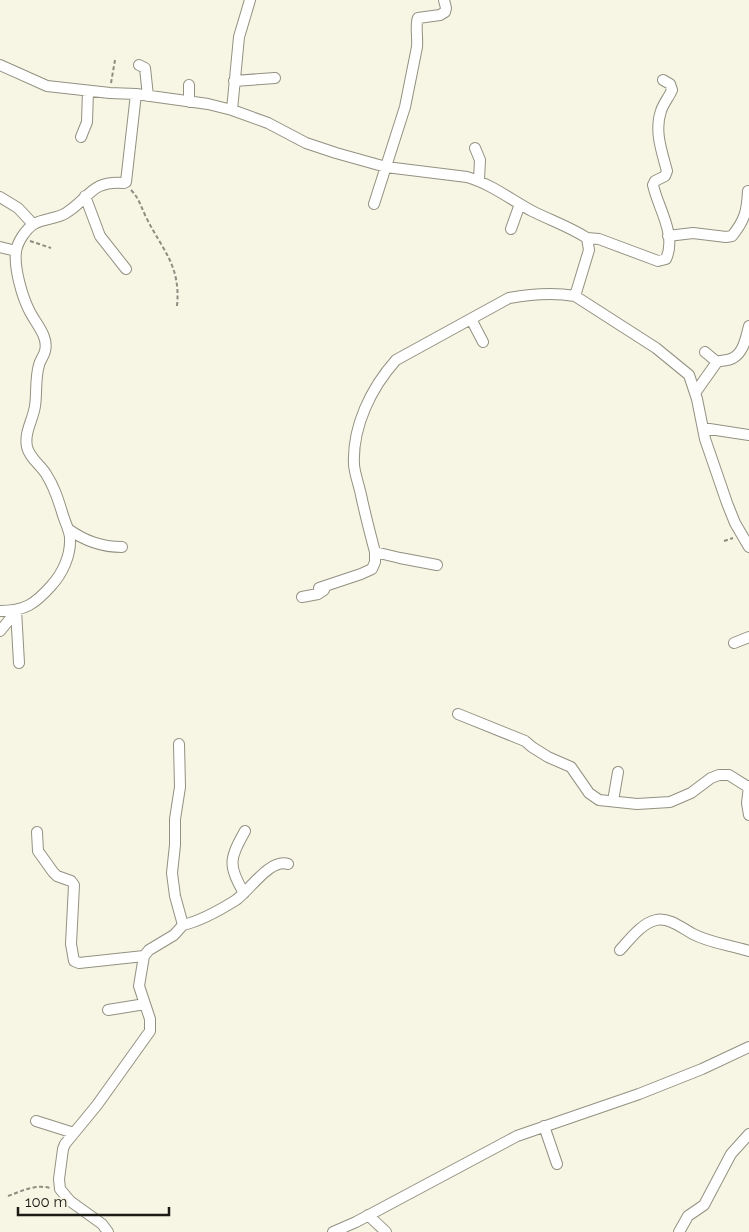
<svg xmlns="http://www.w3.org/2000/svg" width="749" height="1232" font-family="Raleway,sans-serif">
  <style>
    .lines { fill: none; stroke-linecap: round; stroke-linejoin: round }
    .minor-casing { stroke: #939181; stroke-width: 12 }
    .path { stroke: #8e8c81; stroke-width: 2; stroke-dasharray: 4 2.5; stroke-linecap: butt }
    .minor { stroke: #fff; stroke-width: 10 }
  </style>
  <rect width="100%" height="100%" fill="#f7f5e4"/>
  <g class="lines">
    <defs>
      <path id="minor" d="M0 65 47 86 110 93 136 94 208 104 232 110 268 123 306 143 336 153 386 167 467 177C491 184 510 199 532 211 550 220 570 227 587 238L589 250 575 296 656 348 689 375 697 399 705 439 727 503 735 523 749 547
        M139 65 145 68 148 96
        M234 81 275 78
        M189 102V85
        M232 110 239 37 250 0
        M81 137 87 122 88 91
        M475 148 480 160 479 180
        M85 196 100 236 126 269
        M0 197 18 208 33 224
        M374 204 405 107 417 47C418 39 415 24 418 18L440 15 445 12 446 8 444 0
        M511 229 520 204
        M668 236 693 233 726 237 732 236C745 220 747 211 748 191
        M587 238 599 239 658 261 666 259C677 235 658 208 653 185L655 181 665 176 667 171C662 152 654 131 661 111 663 104 669 97 672 90L670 84 663 80
        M0 247 16 251
        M471 319 483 342
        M705 352 717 362
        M695 393 717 362C722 360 728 361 733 358 744 352 746 337 749 326
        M703 428 749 435
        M68 529C85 541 101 547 122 547
        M375 552 400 558 437 565
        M302 597 318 594 324 590 319 588 361 574 372 569 375 562V552C370 533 365 514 361 495 359 485 355 475 354 465 352 427 371 388 396 360L509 298C531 294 552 292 575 296
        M16 610 19 663
        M0 611C25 611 35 604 51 586 63 573 71 555 70 537 69 529 64 520 62 512 58 499 54 486 46 474 40 464 30 459 27 447 24 432 33 420 35 406 37 393 35 378 39 365 40 360 44 356 45 351 49 336 35 323 29 310 22 296 14 268 16 252 17 242 26 229 34 224 44 218 57 219 66 213 90 198 91 180 124 183L126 182 136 94
        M0 631 10 619 14 611
        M734 643 749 637
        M458 714 525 741 532 747 548 757 571 767 589 793 599 800 637 804 670 802 691 793 711 778 719 775H729L748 787
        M749 786 747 803 749 815
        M613 801 618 772
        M37 832 38 851 53 872 57 876 71 881 74 885 71 944 74 961 79 963 144 956
        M244 893C227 865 230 858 245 831
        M183 925C201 921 220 910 236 900 250 890 270 858 288 864
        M620 950C630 939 642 923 656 920 669 917 682 928 693 934 710 943 730 945 749 951
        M108 1010 145 1004
        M36 1121 74 1133
        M544 1126 557 1164
        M368 1215 386 1232
        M108 1232 102 1224 70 1201 60 1189 59 1179 63 1149 65 1144 97 1105 150 1031V1019L139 986 144 956 149 950 174 935 183 925 175 896 172 873 175 845V819L180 787 179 744
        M333 1232 356 1222 517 1136 639 1094 702 1069 749 1047
        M679 1232 688 1216 704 1205 731 1154 749 1134"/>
    </defs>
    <use href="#minor" class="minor-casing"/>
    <path class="path" d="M111 83 115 60
      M131 190C139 198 141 207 146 217 162 250 181 265 177 306
      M30 241 51 248
      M724 541 733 538
      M8 1196C22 1191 35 1184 50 1188"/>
    <use href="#minor" class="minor"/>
  </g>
  <path d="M18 1207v8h151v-8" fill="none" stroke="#1c1b15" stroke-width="2.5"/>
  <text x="25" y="1207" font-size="15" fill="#1c1b15" stroke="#f7f5e4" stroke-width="4" paint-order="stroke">100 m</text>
</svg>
